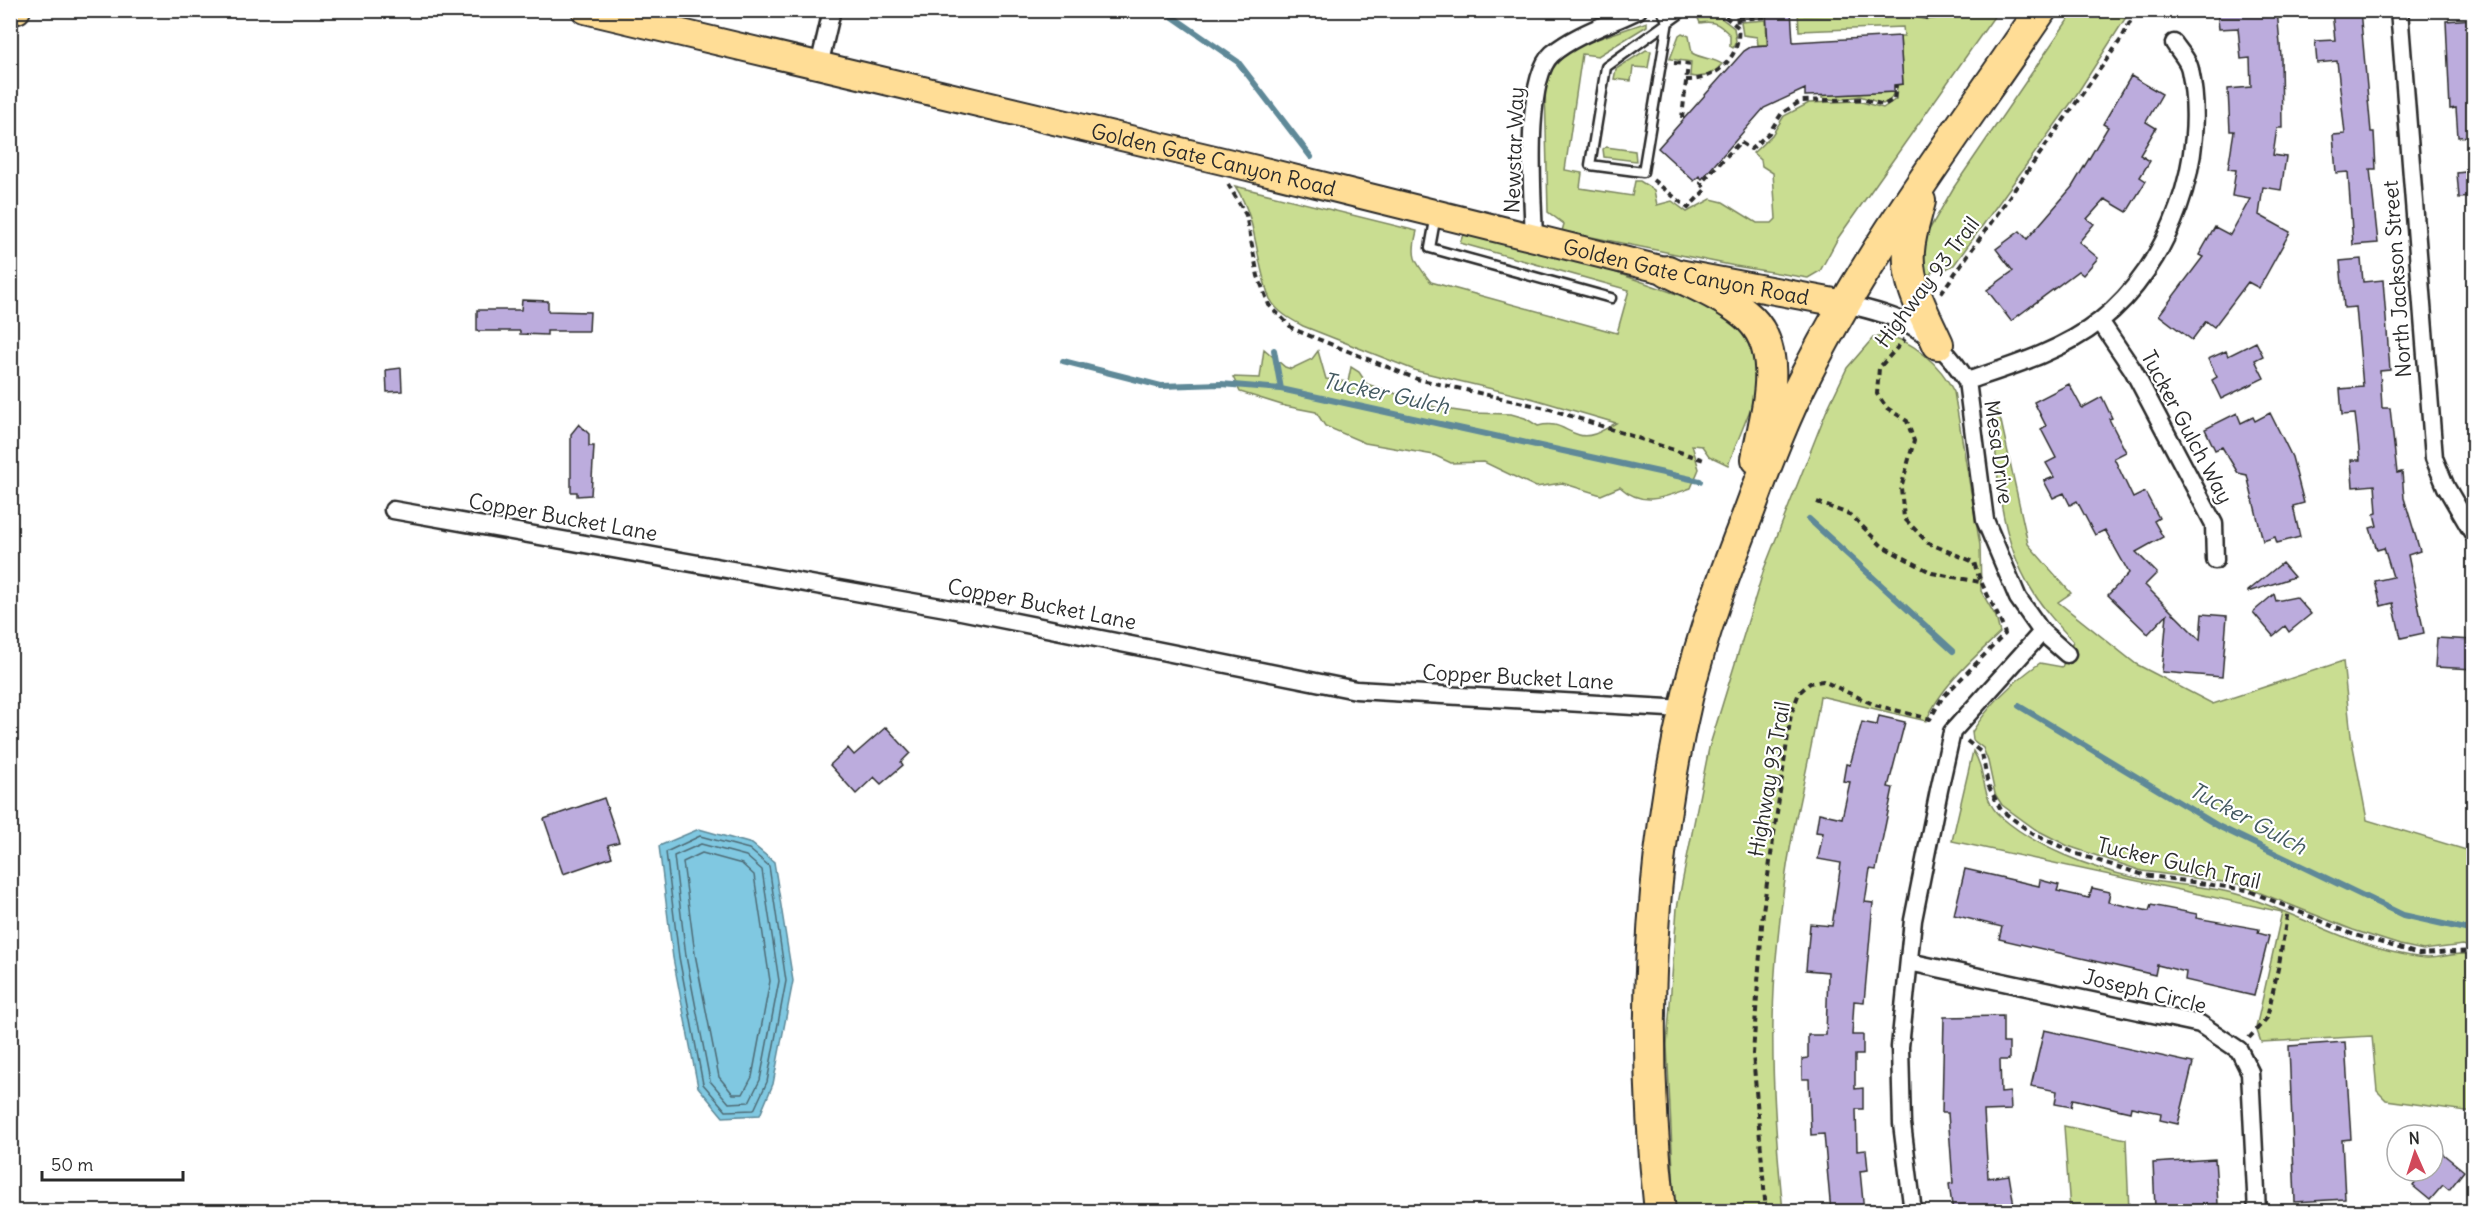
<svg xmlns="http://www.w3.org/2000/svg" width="2484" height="1222" font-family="Delius,sans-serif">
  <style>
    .green { fill: #c9dd91; stroke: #7a845e; stroke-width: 1.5 }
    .water { fill: #80c8e1; stroke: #5e8998; stroke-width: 1.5 }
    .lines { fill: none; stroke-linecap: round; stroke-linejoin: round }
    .shore { stroke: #4d6a74; stroke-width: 1.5 }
    .stream { stroke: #5e8998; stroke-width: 6 }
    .building { fill: #bcacdd; stroke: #2b2b2b; stroke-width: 1.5 }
    .lane-casing { stroke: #2b2b2b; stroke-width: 13 }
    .street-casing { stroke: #2b2b2b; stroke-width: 21 }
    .primary-casing { stroke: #2b2b2b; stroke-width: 30 }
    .highway-casing { stroke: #2b2b2b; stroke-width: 34 }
    .path { stroke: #2b2b2b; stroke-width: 4; stroke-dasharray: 6 4.5; stroke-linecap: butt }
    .lane { stroke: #fff; stroke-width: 8 }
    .street { stroke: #fff; stroke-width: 16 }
    .primary { stroke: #ffdd96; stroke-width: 26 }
    .highway { stroke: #ffdd96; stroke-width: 30 }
    .labels { text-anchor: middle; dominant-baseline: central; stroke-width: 4.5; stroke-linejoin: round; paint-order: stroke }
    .street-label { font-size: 21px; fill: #2b2b2b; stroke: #fff }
    .water-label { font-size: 22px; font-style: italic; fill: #445a62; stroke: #fff }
  </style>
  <rect width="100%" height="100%" fill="#fff"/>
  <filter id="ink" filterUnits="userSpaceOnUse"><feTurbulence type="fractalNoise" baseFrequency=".0167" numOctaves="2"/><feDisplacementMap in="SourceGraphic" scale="12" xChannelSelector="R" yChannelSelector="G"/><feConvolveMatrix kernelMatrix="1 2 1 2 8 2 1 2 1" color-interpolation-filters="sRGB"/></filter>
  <g filter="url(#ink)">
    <path class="green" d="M1703 10 1712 11 1734 28 1736 41 1733 48 1730 46V35C1720 25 1715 20 1700 23L1697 16Z
      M1798 11H1803L1804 15 1910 11C1919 20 1925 21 1938 18L1943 11H1998L1838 238 1820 271 1808 278 1735 266 1562 231 1564 224 1548 212 1545 86 1553 68 1571 48 1647 22V26L1598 56 1582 54 1565 170 1582 173 1580 188 1632 196 1635 181H1640L1654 190 1657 205 1672 201 1687 212 1711 199 1723 202 1757 223H1772L1776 219 1773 173 1762 166 1761 160 1753 153 1772 135 1784 116 1809 103 1858 101 1883 108 1896 99 1897 85 1903 84 1900 36H1904L1903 27 1799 31Z
      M2074 11H2130L2073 100 1954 265 1942 271 1934 268 1930 275 1918 272 1922 242 1954 187Z
      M1766 20 1767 45H1758L1757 37 1743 35 1741 22Z
      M1682 33 1689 36 1692 53C1702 59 1713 58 1722 64 1714 74 1703 79 1690 76L1691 62 1670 59 1679 35Z
      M1646 50 1651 51 1648 68 1633 67 1631 81 1614 79 1616 69Z
      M1894 92 1890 100 1883 104 1860 96 1837 100 1822 98V95Z
      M1606 147 1635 151 1636 161 1604 157 1603 149Z
      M1235 186 1417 231C1410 258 1415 262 1431 282L1617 333 1629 290 1460 243 1464 232 1586 262 1699 302 1737 320 1755 346 1758 390 1728 465 1709 456 1702 446 1692 445 1699 469 1691 488C1665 497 1643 508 1620 487L1601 495 1562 483 1536 487 1484 462 1451 463 1434 455 1365 443 1325 426 1316 412 1285 406 1240 392 1233 377 1260 378 1264 349 1285 367 1291 369 1312 359 1318 351 1326 379 1348 382 1351 367 1359 372 1367 384 1438 408 1472 413 1511 414 1525 418 1538 426C1558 421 1563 430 1579 435 1592 439 1606 428 1616 423L1534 399 1417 371 1303 326C1290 319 1277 312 1270 299 1255 261 1258 220 1235 186Z
      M1883 336C1911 337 1942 367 1954 392L1980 545 1981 591 1996 617 2000 633C1972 660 1942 685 1926 721L1820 696C1813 746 1800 794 1791 843 1785 875 1781 907 1778 938 1768 1029 1774 1121 1783 1211L1675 1212 1667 1045 1677 908 1709 748 1764 569 1826 412 1847 368 1873 338Z
      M1993 402 2001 421 2028 544 2071 593 2058 602 2136 664 2213 704 2343 661 2351 736 2367 820 2473 852V948L2463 945 2423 950 2400 945 2353 930 2238 884 2142 871 2068 846 2035 829 2002 805 1995 794 1988 761 1983 748 1973 740 1972 732C1989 705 2014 681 2040 663L2062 667 2073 641C2058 625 2043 609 2032 590 1997 535 1996 465 1993 402Z
      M1973 751C1987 771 1980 798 2000 816 2036 848 2091 868 2136 878 2175 886 2215 885 2252 899 2302 917 2349 944 2401 954 2410 956 2420 958 2428 958 2444 958 2458 951 2473 955V1112L2386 1100 2377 1091 2372 1036 2261 1042 2256 1028 2282 912 1952 841Z
      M2064 1126 2126 1139 2129 1211H2070Z"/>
    <path class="water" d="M699 829 752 844 774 862 793 981 773 1084 760 1115 723 1117 698 1087 673 958 659 846Z"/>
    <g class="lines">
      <path class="shore" d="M700 836 749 849 769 866 786 981 767 1082 754 1110 726 1111 703 1084 679 957 666 852Z
        M701 844 746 856 762 870 779 981 760 1080 749 1102 729 1103 710 1081 686 956 674 856Z
        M702 853 742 864 754 875 770 981 752 1077 743 1094H733L719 1077 695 954 683 862Z"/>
      <path class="stream" d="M1163 10 1238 62 1311 157
        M1274 350 1281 389
        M1063 361 1161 386 1221 384 1281 389 1700 481
        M1809 519 1953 651
        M2019 706 2220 827 2403 915 2474 931"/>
    </g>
    <path class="building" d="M1766 10H1791L1793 42 1900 36 1903 84 1894 85V92L1836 95 1805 96V89L1764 108 1702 179 1699 176 1694 181 1658 148 1744 51 1752 46 1768 45Z
      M2217 10H2277L2281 56 2282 128H2277L2273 155 2286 157 2281 190 2263 187 2259 215 2290 232 2259 288 2248 282 2214 327 2206 321 2192 340 2159 315 2203 257 2199 255 2215 227 2230 235 2250 199 2232 196 2236 170 2228 169 2234 131H2230L2228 89 2251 87 2250 58 2241 59 2238 28 2219 29Z
      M2360 10 2371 132H2374L2376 169H2370L2378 243 2353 245 2348 172 2336 173 2333 135 2345 134 2337 61 2317 63 2315 41 2335 40 2332 12Z
      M2472 19 2474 136 2458 137 2456 108 2450 109 2446 21Z
      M2131 76 2162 94 2146 122 2156 128 2140 155 2150 161 2140 177 2146 181 2127 212 2105 199 2087 219 2094 224 2079 242 2098 258 2083 275 2078 271 2011 321 1987 290 2013 271 1996 249 2020 231 2027 239 2072 187 2108 127 2103 124Z
      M2474 171V197L2459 198 2457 173Z
      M2361 259 2363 282 2383 280 2390 370 2380 371 2382 408H2390L2397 473 2402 472 2404 498 2420 551 2408 555 2424 633 2401 638 2393 603 2381 606 2375 581 2393 577 2384 548 2377 550 2370 528 2377 526 2374 514 2377 513 2375 485 2353 487 2351 460H2360L2357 430 2355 414 2342 415 2340 389 2363 387 2356 307 2344 308 2340 261Z
      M522 300 548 301V311L590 312 589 331H547V335L520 334V331H477V310H521Z
      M2256 342 2263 356 2255 360 2264 378 2221 399 2212 380 2217 377 2208 359 2226 351 2228 356Z
      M401 368 402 391 387 392 386 370Z
      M2069 384 2082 408 2102 397 2112 418 2109 419 2126 452 2114 458 2133 498 2145 492 2159 518 2154 521 2163 537 2136 552 2157 573 2145 585 2200 640 2202 614 2227 616 2222 677 2162 672 2167 614 2148 634 2108 595 2129 573 2105 530 2095 535 2077 501 2070 505 2064 493 2053 498 2044 481 2054 477 2046 463 2056 458 2041 429 2046 426 2034 402Z
      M2237 413 2241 423 2253 417 2255 421 2270 413 2292 457 2304 503 2293 506 2300 537 2277 543 2275 537 2263 541 2247 475 2238 473 2222 447 2215 450 2205 429Z
      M579 424 589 434V446H594L591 495 577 496V492H571V434Z
      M2282 563 2294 577 2248 592V591Z
      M2274 594 2276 601 2296 597 2311 614 2289 632 2285 626 2273 636 2253 612Z
      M2437 638 2474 640V669L2435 667Z
      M1879 716 1905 722 1888 787 1893 788 1876 870 1870 869 1865 902 1873 903 1864 1002 1854 1001 1852 1035H1863V1055H1855V1089L1863 1088V1109H1856L1857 1151 1866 1150 1868 1170 1860 1171 1864 1212H1831L1824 1134 1811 1135 1809 1079H1802V1059L1808 1058V1035H1826L1828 972 1806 970 1810 924 1832 926 1841 863 1818 859 1823 833 1816 832 1819 813 1842 818 1850 782 1843 781 1846 764 1850 765 1862 722 1877 725Z
      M886 727 910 753 901 762 903 765 881 784 874 777 856 794 830 765 848 748 854 755Z
      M604 798 619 842 608 845 612 857 563 874 544 819Z
      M1965 869 2039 886 2040 880 2059 885 2057 891 2089 898 2092 888 2110 892 2108 902 2149 911 2151 905 2197 914 2196 918 2259 929 2258 933 2269 936 2254 996 2185 980 2186 972 2157 965 2155 975 1999 939 2002 927 1954 915Z
      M2003 1016V1043H2009V1060H2000L2001 1093 2010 1092 2011 1110 1984 1111 1988 1178 2009 1175 2015 1212H1953L1949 1184 1953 1183 1948 1113H1942L1944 1017Z
      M2044 1030 2193 1063 2178 1124 2160 1120 2161 1113 2131 1107 2130 1112 2073 1099 2071 1107 2055 1104 2057 1091 2031 1086Z
      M2345 1042 2351 1139 2342 1140 2345 1199 2295 1202 2289 1046Z
      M2433 1146 2464 1171 2449 1190 2443 1185 2430 1200 2413 1186 2425 1171H2433Z
      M2215 1159 2218 1204 2155 1208 2153 1163Z"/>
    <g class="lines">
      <defs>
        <path id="lane" d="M1661 10 1668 21 1643 172 1590 165 1606 67 1685 10
          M1436 215 1430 248 1611 298"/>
        <path id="street" d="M2399 10 2434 458 2446 487 2474 535
          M819 66 832 10
          M1534 239C1533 200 1523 80 1552 54 1576 34 1610 24 1638 10
          M1845 304C1903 317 1934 329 1967 381L1985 520 2018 598 2042 632 2067 654
          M2100 321 2133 370 2214 524 2215 560
          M1967 381C2012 366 2062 351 2100 321 2170 266 2209 157 2190 70 2189 61 2179 51 2174 43
          M393 510 946 608 1356 690 1685 709
          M1909 962 2200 1024 2239 1050 2250 1072 2257 1212
          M1913 1212 1902 1124 1900 1047 1913 920 1939 790 1952 732 2042 632"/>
        <g id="primary">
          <path id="s1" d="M585 10 1248 167 1668 271 1845 304"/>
          <path d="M10 12 17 10"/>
        </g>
        <path id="highway" d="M1920 201C1916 217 1910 234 1909 251 1906 283 1925 315 1938 344
          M1668 271C1693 284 1723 296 1745 314 1788 348 1765 414 1757 459
          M1660 1212C1641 1039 1648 864 1688 694 1703 631 1726 570 1750 509 1767 463 1785 415 1808 371 1873 244 1961 128 2041 10"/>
      </defs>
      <use href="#lane" class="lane-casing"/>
      <use href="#street" class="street-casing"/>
      <use href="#primary" class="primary-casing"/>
      <use href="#highway" class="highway-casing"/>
      <path class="path" d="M1717 10 1738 27 1737 10
        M1815 10H1824
        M1917 10 1927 18 1937 15 1940 10
        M1738 19 1766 17
        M1674 63 1688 64 1682 118
        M1686 80C1715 81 1742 57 1738 27
        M1653 180 1688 208 1706 189 1701 183 1740 142 1751 149 1769 133 1782 113 1801 101 1862 99 1884 105 1894 99 1896 85
        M1228 184 1246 215 1258 276 1269 305 1293 329 1417 379 1550 409 1707 461
        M1941 293 2122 38 2136 10
        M1817 502 1851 515 1882 546 1932 573 1980 582
        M1967 741 1982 753 1988 785 2001 810 2033 834 2077 854 2144 875 2247 890 2352 934 2419 954 2474 951
        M2249 1038 2267 1018 2279 964 2288 910
        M1766 1212 1753 1054 1763 911 1791 714 1799 693 1810 683 1823 681 1875 705 1930 719 1942 698 2005 634C1997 608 1981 588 1974 562L1928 543 1904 518 1901 488 1914 441 1907 421 1887 408 1877 394 1879 368 1905 339"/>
      <use href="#lane" class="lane"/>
      <use href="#street" class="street"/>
      <use href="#primary" class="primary"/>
      <use href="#highway" class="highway"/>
    </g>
  </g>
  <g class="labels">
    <g class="street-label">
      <text transform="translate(1514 150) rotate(-88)">Newstar Way</text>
      <text stroke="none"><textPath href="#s1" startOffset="646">Golden Gate Canyon Road</textPath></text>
      <text stroke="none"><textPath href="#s1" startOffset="1132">Golden Gate Canyon Road</textPath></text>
      <text transform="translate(2397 279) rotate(-94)">North Jackson Street</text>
      <text transform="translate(1927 282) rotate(-53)">Highway 93 Trail</text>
      <text transform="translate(2187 427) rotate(62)">Tucker Gulch Way</text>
      <text transform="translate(1999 452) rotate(82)">Mesa Drive</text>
      <text transform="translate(563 517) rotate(10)">Copper Bucket Lane</text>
      <text transform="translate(1042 604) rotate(11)">Copper Bucket Lane</text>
      <text transform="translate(1518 677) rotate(3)">Copper Bucket Lane</text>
      <text transform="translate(1769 779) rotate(-80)">Highway 93 Trail</text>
      <text transform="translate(2179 863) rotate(13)">Tucker Gulch Trail</text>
      <text transform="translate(2145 991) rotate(14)">Joseph Circle</text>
    </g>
    <g class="water-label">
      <text transform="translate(1386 393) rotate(12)">Tucker Gulch</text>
      <text transform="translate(2248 818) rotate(28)">Tucker Gulch</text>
    </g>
  </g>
  <rect width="2484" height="1222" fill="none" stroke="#fff" stroke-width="36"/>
  <rect x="18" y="18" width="2448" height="1186" fill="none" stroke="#2b2b2b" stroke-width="2" filter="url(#ink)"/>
  <g transform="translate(2415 1153) rotate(357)"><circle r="28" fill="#ffffff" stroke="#aaaaaa" stroke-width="1.5"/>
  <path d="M0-4.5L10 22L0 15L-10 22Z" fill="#d1495b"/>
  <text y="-9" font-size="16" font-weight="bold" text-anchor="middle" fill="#2b2b2b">N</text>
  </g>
  <path d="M42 1171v9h141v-9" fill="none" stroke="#2b2b2b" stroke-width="3"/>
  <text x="51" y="1171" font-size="18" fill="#2b2b2b" stroke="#ffffff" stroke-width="4.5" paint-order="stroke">50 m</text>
</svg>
